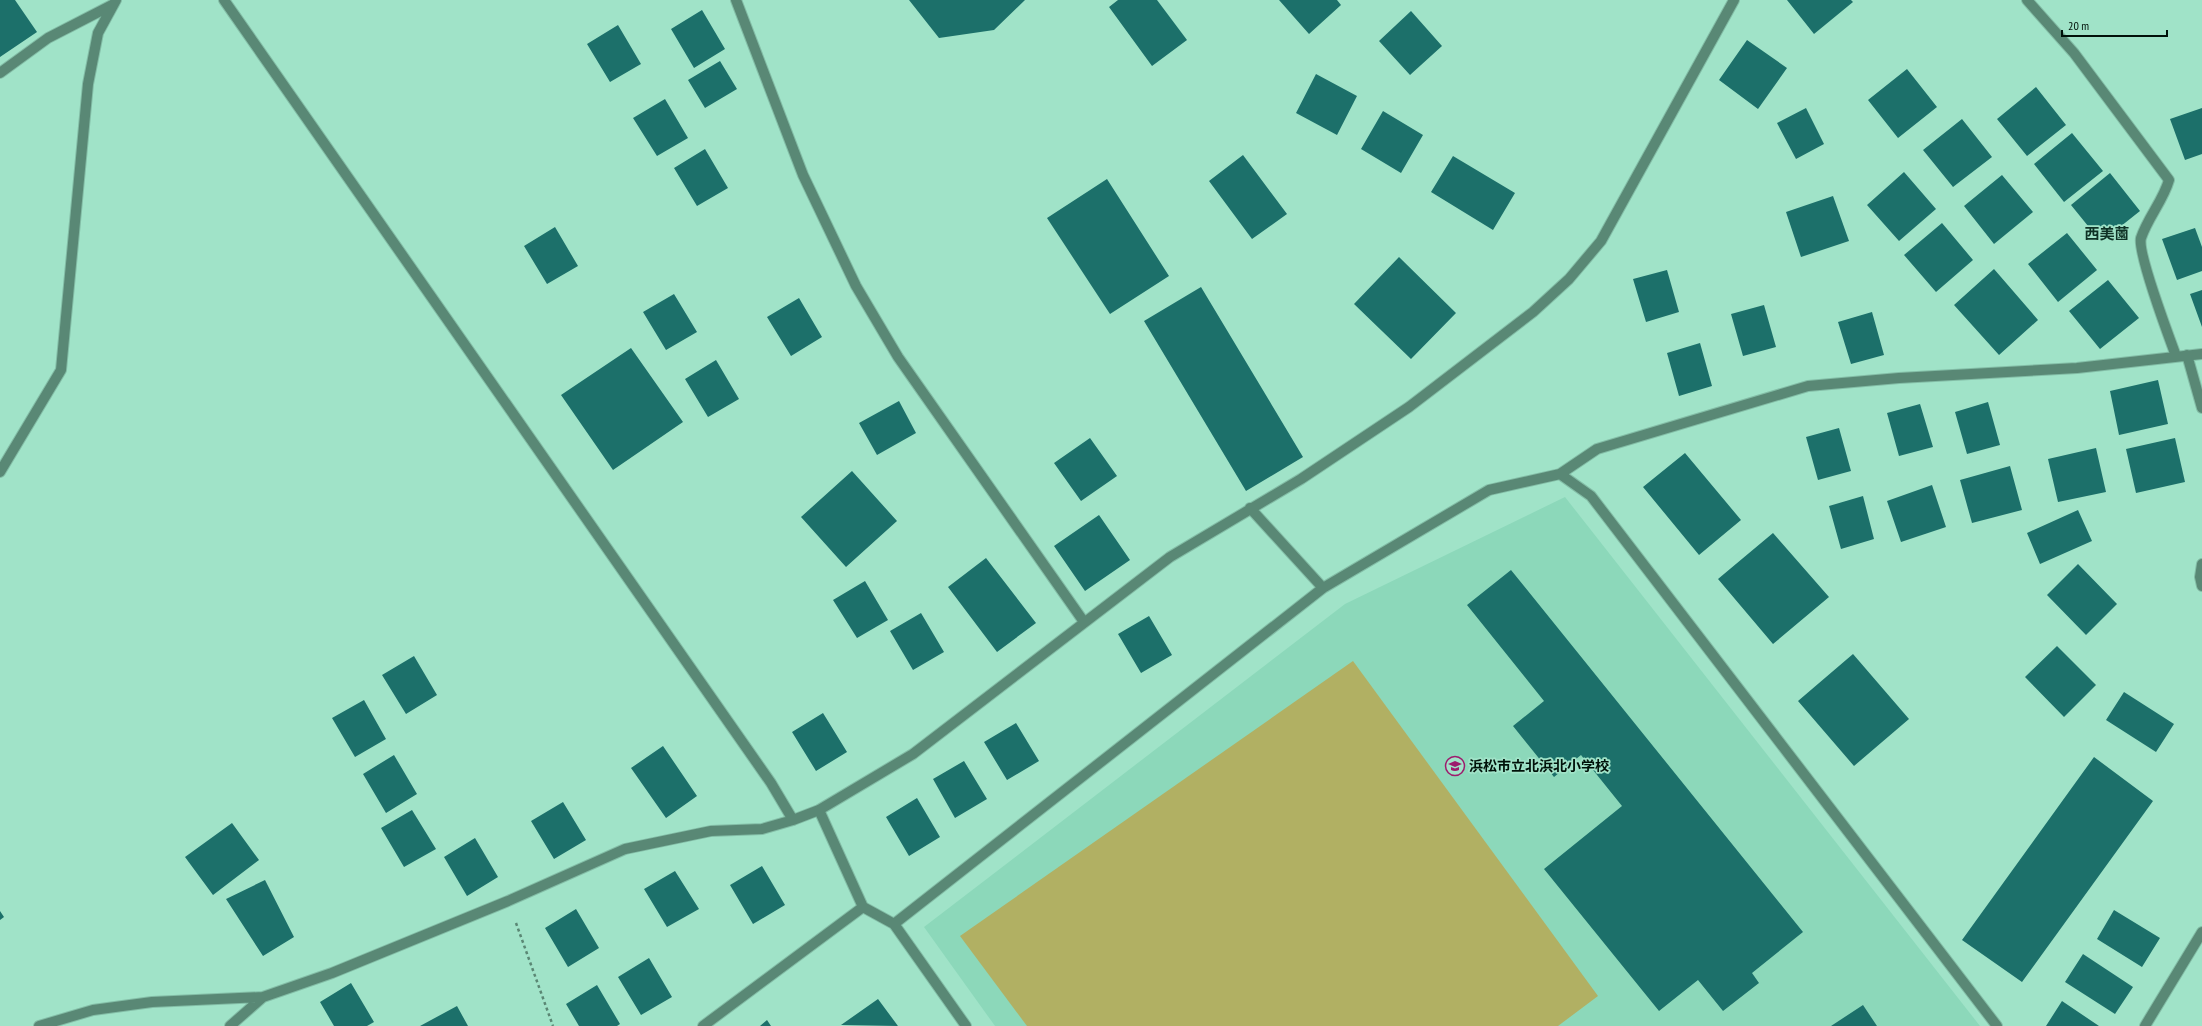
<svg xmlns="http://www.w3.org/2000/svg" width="2202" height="1026" font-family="'PT Sans Narrow','Noto Sans JP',sans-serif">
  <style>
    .built { fill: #8cd8ba }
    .green { fill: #b1b063 }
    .building { fill: #1c706a }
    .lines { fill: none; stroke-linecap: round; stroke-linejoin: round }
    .minor-casing { stroke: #83bda6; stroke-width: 12 }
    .tertiary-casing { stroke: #83bda6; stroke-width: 12 }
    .path { stroke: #5a8774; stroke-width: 2.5; stroke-dasharray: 3 3; stroke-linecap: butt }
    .minor { stroke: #598875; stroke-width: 10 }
    .tertiary { stroke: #598875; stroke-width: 10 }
    .labels { text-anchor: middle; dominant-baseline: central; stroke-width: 3.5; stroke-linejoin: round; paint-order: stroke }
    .poi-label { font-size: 14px; font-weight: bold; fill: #001109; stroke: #a0e3c8; text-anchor: start }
    .neighbourhood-label { font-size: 15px; font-weight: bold; fill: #0f3226; stroke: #a0e3c8 }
  </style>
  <rect width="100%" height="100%" fill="#a0e3c8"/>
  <path class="built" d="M1565 497 1980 1026H995L924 927 1345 604Z"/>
  <path class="green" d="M1353 661 1598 996 1558 1026H1027L960 936Z"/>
  <path class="building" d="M0 0H15L37 32 0 57Z
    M909 0H1025L994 30 939 38Z
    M1118 0H1157L1187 40 1152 66 1109 7Z
    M1279 0H1337L1341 5 1309 34Z
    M1787 0H1851L1853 2 1814 34Z
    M702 10 725 49 694 68 671 29Z
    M1411 11 1442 46 1410 75 1379 41Z
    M618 25 641 64 610 82 587 44Z
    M1747 40 1787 68 1758 109 1719 80Z
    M720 61 737 89 705 108 688 80Z
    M1907 69 1937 107 1898 138 1868 100Z
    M1316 74 1357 96 1337 135 1296 113Z
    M2036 87 2066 125 2027 156 1997 119Z
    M665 99 688 138 657 156 633 118Z
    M1806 108 1824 144 1796 159 1777 123Z
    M2202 108V154L2185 160 2170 119Z
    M1383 111 1423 135 1401 173 1361 149Z
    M1962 119 1992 157 1953 187 1923 150Z
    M2072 133 2103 171 2064 202 2034 164Z
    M705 149 728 188 697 206 674 168Z
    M1243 155 1287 214 1252 239 1209 181Z
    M1453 156 1515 193 1493 230 1431 192Z
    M1904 172 1936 209 1899 241 1867 205Z
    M2110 173 2140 211 2101 242 2071 205Z
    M2002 175 2033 212 1994 244 1964 206Z
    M1107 179 1169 276 1110 314 1047 218Z
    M1833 196 1849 241 1801 257 1786 212Z
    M1942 223 1973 260 1936 292 1904 255Z
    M555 227 578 266 547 284 524 246Z
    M2195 228 2202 247V271L2177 280 2162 239Z
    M2067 233 2097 270 2058 302 2028 264Z
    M1399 257 1456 313 1411 359 1354 304Z
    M1994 269 2038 320 1999 355 1954 305Z
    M1667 270 1679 312 1646 322 1633 279Z
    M2108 280 2139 318 2100 349 2069 311Z
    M1201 287 1303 457 1246 491 1144 321Z
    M2202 290V327L2190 294Z
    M674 294 697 332 666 350 643 312Z
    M799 298 822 337 791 356 767 317Z
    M1764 305 1776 347 1743 356 1731 314Z
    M1872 312 1884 355 1851 364 1838 322Z
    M1700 343 1712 386 1679 396 1667 353Z
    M631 348 683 422 613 470 561 395Z
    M716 360 739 399 708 417 685 379Z
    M2158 380 2168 424 2119 435 2110 391Z
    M899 401 916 433 877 455 859 423Z
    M1988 402 2000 445 1967 454 1955 412Z
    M1920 404 1933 447 1899 456 1887 413Z
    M1839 428 1851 471 1818 480 1806 437Z
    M1090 438 1117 476 1081 501 1054 463Z
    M2175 438 2185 482 2136 493 2126 449Z
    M2096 448 2106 492 2058 502 2048 459Z
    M1685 453 1741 520 1699 555 1643 487Z
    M2010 466 2022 510 1972 523 1960 480Z
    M852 471 897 521 846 567 801 517Z
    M1932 485 1946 527 1901 542 1887 501Z
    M1863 496 1874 539 1841 549 1829 506Z
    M2078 510 2092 541 2040 564 2027 533Z
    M1099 515 1130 560 1085 591 1054 546Z
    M1773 533 1829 597 1773 644 1718 579Z
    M986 558 1036 623 997 652 948 587Z
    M2078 564 2117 604 2086 635 2047 595Z
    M1511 570 1803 932 1752 973 1759 983 1723 1011 1698 980 1659 1011 1544 869 1622 806 1581 755 1554 777 1513 726 1544 701 1467 605Z
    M865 581 888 620 857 638 833 600Z
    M921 613 944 652 913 670 890 631Z
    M1149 616 1172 655 1141 673 1118 634Z
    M2057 646 2096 685 2064 717 2025 677Z
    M1853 654 1909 719 1854 766 1798 701Z
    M414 656 437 695 406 714 382 675Z
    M2124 692 2174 724 2156 752 2106 720Z
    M364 700 386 739 355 757 332 718Z
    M823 713 847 752 816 771 792 732Z
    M1016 723 1039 761 1007 780 984 742Z
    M663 746 697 796 666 818 631 768Z
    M394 755 417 794 386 813 363 774Z
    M2094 757 2153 801 2022 982 1962 940Z
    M964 761 987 799 955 818 933 779Z
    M917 798 940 837 909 856 886 817Z
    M563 802 586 840 554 859 531 821Z
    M412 810 436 849 404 867 381 828Z
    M232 823 259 860 213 895 185 857Z
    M475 838 498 877 467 896 444 857Z
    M762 866 785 905 753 924 730 885Z
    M675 871 699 909 667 927 644 889Z
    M265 880 294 937 263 956 226 899Z
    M576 909 599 948 568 967 545 928Z
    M2114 910 2160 938 2142 967 2097 939Z
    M0 911 4 917 0 920Z
    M2083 954 2133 987 2115 1014 2065 982Z
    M649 958 672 997 641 1015 618 977Z
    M351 983 374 1022 367 1026H334L320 1002Z
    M597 985 620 1024 617 1026H579L566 1004Z
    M878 999 898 1026 841 1025Z
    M2062 1001 2099 1026H2046Z
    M1863 1005 1877 1026H1831Z
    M457 1006 468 1026H420Z
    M767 1020 771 1026H760Z"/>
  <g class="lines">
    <defs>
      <path id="minor" d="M224 0 771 783 793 820
        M736 0 803 175 856 286 898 357 1084 622
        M2027 0 2074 53 2169 180C2163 201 2148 217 2141 238 2137 252 2169 337 2176 356
        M0 73 48 38 114 4
        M2187 355 2202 408
        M0 472 61 370 88 84 98 33 116 0
        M1560 474 1591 496 1997 1026
        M1250 508 1323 588
        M2202 564 2200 577 2202 586
        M819 810 863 907 894 924 966 1026
        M894 924 1323 588 1489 490 1560 474 1597 449 1808 386 1899 378 2077 368 2202 354
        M39 1026 93 1010 152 1002 263 997 332 973 508 901 625 849 711 831 762 829 793 820 819 810 913 754 1170 557 1301 479 1409 407 1533 312 1569 279 1601 241 1734 0
        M230 1026 263 997
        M703 1026 863 907"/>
      <path id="tertiary" d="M2145 1026 2202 932"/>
    </defs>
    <use href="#minor" class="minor-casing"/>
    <use href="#tertiary" class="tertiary-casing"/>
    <path class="path" d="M516 923 553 1026"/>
    <use href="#minor" class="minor"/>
    <use href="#tertiary" class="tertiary"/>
  </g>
  <defs>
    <symbol id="school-ring" viewBox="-11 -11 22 22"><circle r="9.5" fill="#a0e3c8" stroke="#9d1b6d" stroke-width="1.5"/><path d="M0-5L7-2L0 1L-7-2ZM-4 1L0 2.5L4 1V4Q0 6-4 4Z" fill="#9d1b6d"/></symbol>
  </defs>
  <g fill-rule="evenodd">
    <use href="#school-ring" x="1444" y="755" width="22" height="22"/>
  </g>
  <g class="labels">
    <g class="poi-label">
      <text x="1469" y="766">浜松市立北浜北小学校</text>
    </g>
    <g class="neighbourhood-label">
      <text x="2107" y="233">西美薗</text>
    </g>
  </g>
  <path d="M2062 30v6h105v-6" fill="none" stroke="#001109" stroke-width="2"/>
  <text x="2068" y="30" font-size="12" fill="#001109" stroke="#a0e3c8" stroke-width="3" paint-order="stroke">20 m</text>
</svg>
